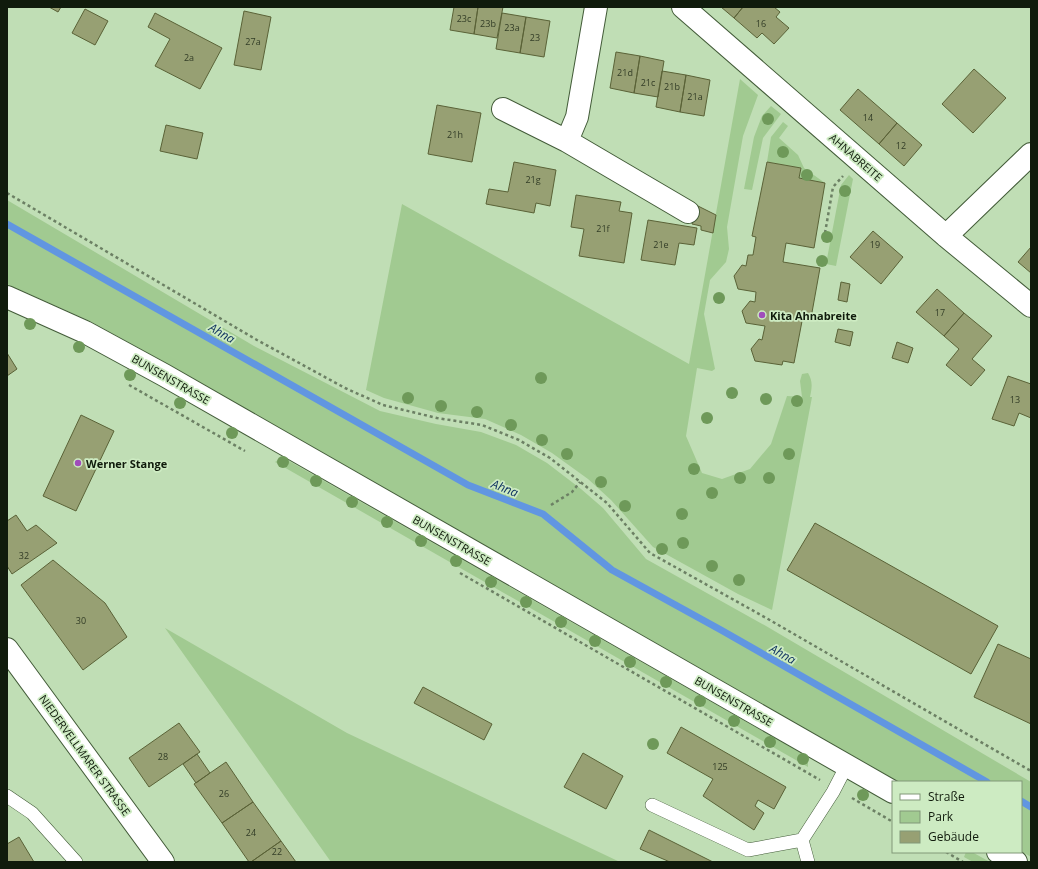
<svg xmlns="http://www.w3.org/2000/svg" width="1038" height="869" font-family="'Open Sans',sans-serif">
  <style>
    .green { fill: #a1ca91 }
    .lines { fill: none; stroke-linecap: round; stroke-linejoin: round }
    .stream { stroke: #6196e1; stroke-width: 7 }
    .building { fill: #97a073; stroke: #5a6237 }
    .lane-casing { stroke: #435c39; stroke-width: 14 }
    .street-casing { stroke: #435c39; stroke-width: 24 }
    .secondary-casing { stroke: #435c39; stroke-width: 24 }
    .path { stroke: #6c8064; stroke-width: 2.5; stroke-dasharray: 3 3; stroke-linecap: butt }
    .lane { stroke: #fff; stroke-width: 13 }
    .street { stroke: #fff; stroke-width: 22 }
    .secondary { stroke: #fff; stroke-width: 22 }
    .tree { fill: #6e9959 }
    .poi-dot { fill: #a04dbb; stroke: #cdebc2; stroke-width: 1.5 }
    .labels { text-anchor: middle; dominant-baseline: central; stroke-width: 3.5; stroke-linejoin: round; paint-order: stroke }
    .number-label { font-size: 9px; fill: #323c26 }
    .street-label { font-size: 11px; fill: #101b0c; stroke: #cdebc2 }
    .poi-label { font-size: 11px; font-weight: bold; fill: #101b0c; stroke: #cdebc2; text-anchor: start }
    .water-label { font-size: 12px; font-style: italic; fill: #0b2f5e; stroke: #cdebc2 }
  </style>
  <rect width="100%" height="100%" fill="#c0deb5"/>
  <path class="green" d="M740 79 758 95 743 136 727 227 729 249 726 262 710 280 704 314 715 369 712 371 697 368 686 436 702 473 722 479 750 469 771 444 787 396 802 397 800 381 802 374 808 373C813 381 812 388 810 397H812L772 610 738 594 653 547 611 500 588 479 552 453 521 435 485 419 438 413 384 398 366 390 402 204 689 364Z
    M771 106 781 114 763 138 752 190 744 189 754 137 762 116Z
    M783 122 788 126 779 138 798 155 804 168 825 183 799 178 801 168 767 162 771 137Z
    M849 175 853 179 836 266 826 264 841 185Z
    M7 200 254 346 380 411 436 424 481 432 516 445 547 463 581 489 603 508 646 559 766 626 1031 782V857L1021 851V782H899L168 364 90 321 7 284Z
    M282 457 808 757V767L275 462Z
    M165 628 347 733 620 862H331Z
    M966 852H972L990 862H973L964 857Z"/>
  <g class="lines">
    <path class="stream" d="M7 224 468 485 543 514 612 570 721 630 987 782
      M1021 801 1031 807"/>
  </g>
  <path class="building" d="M49 7H61L58 12Z
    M454 7H478L474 34 450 30Z
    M478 7H503L497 38 474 34Z
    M721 7H743L734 18Z
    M743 7H774L780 12 776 17 789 28 774 44 762 33 757 38 734 18Z
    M85 9 108 21 95 45 72 33Z
    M244 11 271 17 261 70 234 65Z
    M155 13 222 48 200 89 155 66 170 39 148 27Z
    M502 13 526 17 520 53 496 49Z
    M526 17 550 21 544 57 520 53Z
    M616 52 640 56 634 93 610 88Z
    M640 56 664 61 658 97 634 93Z
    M974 69 1006 98 973 133 942 104Z
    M662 71 686 75 680 112 656 107Z
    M686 75 710 80 704 116 680 112Z
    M858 89 897 123 879 144 840 110Z
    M437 105 481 113 472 162 428 154Z
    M897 123 922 145 904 166 879 144Z
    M166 125 203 133 197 159 160 151Z
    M514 162 556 170 550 206 536 203 534 213 486 204 489 189 508 192Z
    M767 162 801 168 799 178 825 183 814 248 786 243 783 262 820 268 811 318 803 316 794 363 783 361 782 365 755 361 751 349 759 339 762 340 765 326 746 323 742 311 750 301 755 302 756 292 738 289 734 276 742 265 746 266 748 255H753L756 237 752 236Z
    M576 195 621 202 619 211 632 213 624 263 579 256 584 229 571 227Z
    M696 205 716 215 713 233 701 230V226L692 224Z
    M648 220 697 228 694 245 679 243 675 265 641 260Z
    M873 231 903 257 881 284 850 257Z
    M1031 247V273L1018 262Z
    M841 282 850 284 847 302 838 300Z
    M937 289 964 313 944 336 916 312Z
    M964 313 992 336 972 359 985 370 971 386 946 365 959 349 944 336Z
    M838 329 853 332 850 346 835 342Z
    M897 342 913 348 908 363 892 358Z
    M7 353 17 369 7 376Z
    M1008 376 1031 384V418L1019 413 1014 426 992 419Z
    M81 415 114 431 76 511 43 496Z
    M16 515 27 531 36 525 57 543 12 574 7 566V521Z
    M815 523 998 626 971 674 787 570Z
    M53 560 105 603 127 637 83 670 21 585Z
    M998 644 1031 659V724L974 697Z
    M423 687 492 724 484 740 414 703Z
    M179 723 200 752 149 787 129 758Z
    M681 727 786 787 774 809 758 800 755 806 764 813 754 830 703 796 713 779 667 753Z
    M583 753 623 776 606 809 564 787Z
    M197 754 210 773 196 783 183 764Z
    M226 762 253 802 222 823 194 784Z
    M253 802 281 841 251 862H249L222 823Z
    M649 830 713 862H670L640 849Z
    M19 837 34 862H7V844Z
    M281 841 296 862H251Z"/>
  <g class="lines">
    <defs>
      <path id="lane" d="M7 796 32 813 76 862
        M652 805 748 850 802 840 833 792 847 765
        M802 840 808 862"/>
      <path id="street" d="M683 7 946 236 1031 306
        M503 109 567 141 688 212
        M567 141 577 117 596 7
        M946 236 1031 154
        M7 649 163 862"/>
      <path id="secondary" d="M7 297 85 332 164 375 893 792
        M998 852 1016 862"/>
    </defs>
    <use href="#lane" class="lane-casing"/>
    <use href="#street" class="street-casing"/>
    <use href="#secondary" class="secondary-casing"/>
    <path class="path" d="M7 193 257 340 345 388 383 405 437 418 482 425 519 440 550 458 607 503 650 553 768 619 1031 771
      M825 233 833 187 843 176
      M129 385 245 451
      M551 505 572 492 580 482
      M460 573 820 780
      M852 798 893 822
      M946 852 963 862"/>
    <use href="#lane" class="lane"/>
    <use href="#street" class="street"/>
    <use href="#secondary" class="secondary"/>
  </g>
  <g class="tree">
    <circle cx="768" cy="119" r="6"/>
    <circle cx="783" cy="152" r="6"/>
    <circle cx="807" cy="175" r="6"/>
    <circle cx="845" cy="191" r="6"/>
    <circle cx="827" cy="237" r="6"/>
    <circle cx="822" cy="261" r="6"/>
    <circle cx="719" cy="298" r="6"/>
    <circle cx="30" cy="324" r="6"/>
    <circle cx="79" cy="347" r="6"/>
    <circle cx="130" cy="375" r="6"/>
    <circle cx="541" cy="378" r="6"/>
    <circle cx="732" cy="393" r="6"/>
    <circle cx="408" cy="398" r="6"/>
    <circle cx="766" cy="399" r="6"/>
    <circle cx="797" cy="401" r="6"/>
    <circle cx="180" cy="403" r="6"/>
    <circle cx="441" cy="406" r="6"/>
    <circle cx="477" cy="412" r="6"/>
    <circle cx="707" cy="418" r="6"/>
    <circle cx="511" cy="425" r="6"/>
    <circle cx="232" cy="433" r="6"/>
    <circle cx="542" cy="440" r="6"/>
    <circle cx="567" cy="454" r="6"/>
    <circle cx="789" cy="454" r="6"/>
    <circle cx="283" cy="462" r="6"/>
    <circle cx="694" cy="469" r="6"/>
    <circle cx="740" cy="478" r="6"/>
    <circle cx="769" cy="478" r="6"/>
    <circle cx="316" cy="481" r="6"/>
    <circle cx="601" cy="482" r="6"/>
    <circle cx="712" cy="493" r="6"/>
    <circle cx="352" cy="502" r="6"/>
    <circle cx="625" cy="506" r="6"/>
    <circle cx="682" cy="514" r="6"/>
    <circle cx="387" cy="522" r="6"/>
    <circle cx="421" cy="541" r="6"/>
    <circle cx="683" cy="543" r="6"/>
    <circle cx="662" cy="549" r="6"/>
    <circle cx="456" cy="561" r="6"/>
    <circle cx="712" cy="566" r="6"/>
    <circle cx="739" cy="580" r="6"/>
    <circle cx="491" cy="582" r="6"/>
    <circle cx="526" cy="602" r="6"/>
    <circle cx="561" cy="622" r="6"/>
    <circle cx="595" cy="641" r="6"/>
    <circle cx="630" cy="662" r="6"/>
    <circle cx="666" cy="682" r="6"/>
    <circle cx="700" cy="701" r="6"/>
    <circle cx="734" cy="721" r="6"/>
    <circle cx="770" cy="742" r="6"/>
    <circle cx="653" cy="744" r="6"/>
    <circle cx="803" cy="759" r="6"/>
    <circle cx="863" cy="795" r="6"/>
  </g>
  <g class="poi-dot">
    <circle cx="762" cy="315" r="4"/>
    <circle cx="78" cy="463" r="4"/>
  </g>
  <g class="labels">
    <g class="number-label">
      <text x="464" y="18">23c</text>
      <text x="488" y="23">23b</text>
      <text x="761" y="23">16</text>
      <text x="512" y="27">23a</text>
      <text x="535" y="37">23</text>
      <text x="253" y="41">27a</text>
      <text x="189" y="57">2a</text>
      <text x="625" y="72">21d</text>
      <text x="648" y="82">21c</text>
      <text x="672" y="86">21b</text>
      <text x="695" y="96">21a</text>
      <text x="868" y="117">14</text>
      <text x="455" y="134">21h</text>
      <text x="901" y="145">12</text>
      <text x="533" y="179">21g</text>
      <text x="603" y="228">21f</text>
      <text x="661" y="244">21e</text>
      <text x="875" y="244">19</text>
      <text x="940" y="312">17</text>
      <text x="1015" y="399">13</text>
      <text x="24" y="555">32</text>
      <text x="81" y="620">30</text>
      <text x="163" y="756">28</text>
      <text x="720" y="766">125</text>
      <text x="224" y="793">26</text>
      <text x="251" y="832">24</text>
      <text x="277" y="851">22</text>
    </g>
    <g class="street-label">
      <text transform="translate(856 157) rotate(41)">AHNABREITE</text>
      <text transform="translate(171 379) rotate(30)">BUNSENSTRASSE</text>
      <text transform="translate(452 540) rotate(30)">BUNSENSTRASSE</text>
      <text transform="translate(734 701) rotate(30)">BUNSENSTRASSE</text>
      <text transform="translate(85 755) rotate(54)">NIEDERVELLMARER STRASSE</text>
    </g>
    <g class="poi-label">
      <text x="770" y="315">Kita Ahnabreite</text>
      <text x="86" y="463">Werner Stange</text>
    </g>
    <g class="water-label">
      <text transform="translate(222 333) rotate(30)">Ahna</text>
      <text transform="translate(505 488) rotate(21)">Ahna</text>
      <text transform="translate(783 654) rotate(29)">Ahna</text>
    </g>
  </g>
  <rect width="1038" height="869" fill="none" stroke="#101b0c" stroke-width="16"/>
  <rect x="892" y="781" width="130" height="72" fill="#cdebc2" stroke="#819879"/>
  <rect x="900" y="794" width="20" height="6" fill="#ffffff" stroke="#819879"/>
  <text x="928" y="801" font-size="12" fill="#101b0c">Straße</text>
  <rect x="900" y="811" width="20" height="12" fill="#a1ca91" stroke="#819879"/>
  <text x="928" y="821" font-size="12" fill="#101b0c">Park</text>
  <rect x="900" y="831" width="20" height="12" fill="#97a073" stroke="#819879"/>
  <text x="928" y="841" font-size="12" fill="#101b0c">Gebäude</text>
</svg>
